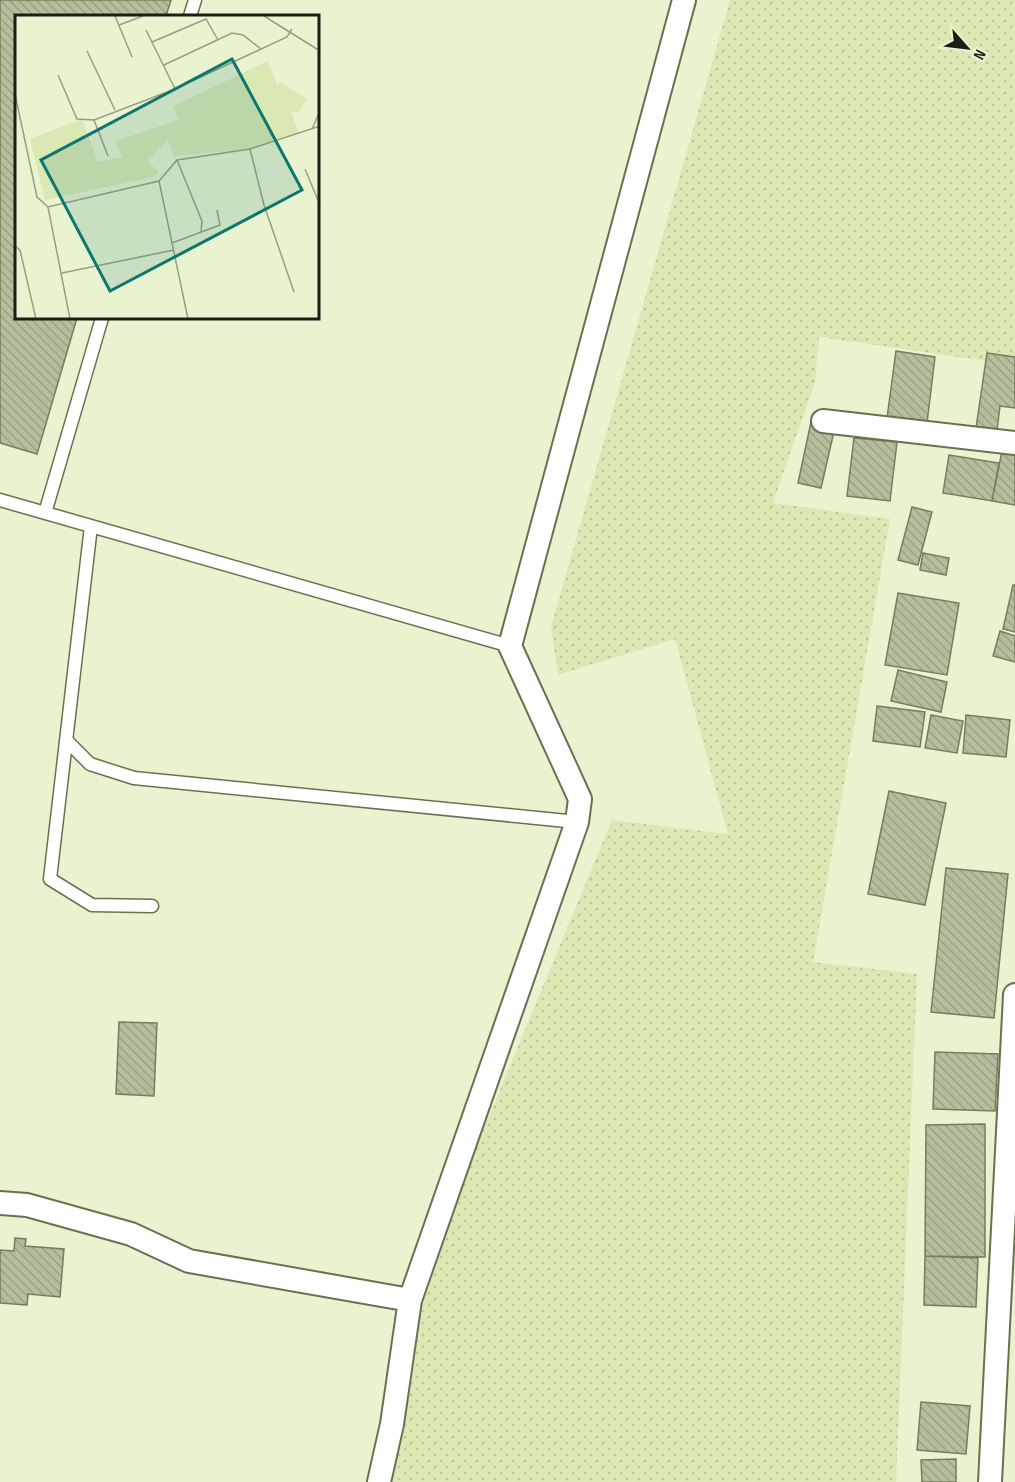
<svg xmlns="http://www.w3.org/2000/svg" width="1015" height="1482" font-family="'Sofia Sans Condensed',sans-serif">
  <style>
    .grass { fill: url(#grass-dots) }
    .building { fill: url(#building-back-hatch); stroke: #747d5d; stroke-width: 1.5 }
    .lines { fill: none; stroke-linecap: round; stroke-linejoin: round }
    .service-casing { stroke: #697152; stroke-width: 15 }
    .minor-casing { stroke: #697152; stroke-width: 26 }
    .service { stroke: #fff; stroke-width: 12 }
    .minor { stroke: #fff; stroke-width: 22 }
    .inset-road { fill: none; stroke: #979e84; stroke-width: 1.5 }
    .view { fill: #0f766e; fill-opacity: 0.15; stroke: #0f766e; stroke-width: 3 }
    .inset-edge { fill: none; stroke: #1b1e12; stroke-width: 3 }
  </style>
  <defs>
    <pattern id="grass-dots" width="8" height="8" patternUnits="userSpaceOnUse" patternTransform="scale(1.5)"><rect width="8" height="8" fill="#dae8b4"/><path d="M2 2h.1M6 6h.1" fill="none" stroke="#bac79a" stroke-width="1.8" stroke-linecap="round"/></pattern>
    <pattern id="building-back-hatch" width="6" height="6" patternUnits="userSpaceOnUse" patternTransform="scale(1.5)"><rect width="6" height="6" fill="#b4bd9c"/><path d="M-1 5l2 2M0 0l6 6M5-1l2 2" fill="none" stroke="#9aa285"/></pattern>
  </defs>
  <rect width="100%" height="100%" fill="#e9f3d0"/>
  <path class="grass" d="M730 0H1015V365L819 337 815 382 773 503 890 519 813 962 917 974 896 1482H380L416 1292 612 820 728 834 675 639 558 675 551 627Z"/>
  <path class="building" d="M0 0H171L166 16H16V318H77L37 454 0 443Z
    M896 351 935 357 927 423 887 418Z
    M987 353 1015 357V408L1000 406 997 430 976 428Z
    M811 422 835 427 821 488 798 483Z
    M854 438 897 442 890 501 847 496Z
    M1003 446 1015 449V505L992 501Z
    M949 455 999 463 992 501 943 493Z
    M912 507 932 512 918 565 898 560Z
    M923 553 949 558 946 575 920 570Z
    M1013 585H1015V632L1003 629Z
    M898 593 959 603 947 675 885 665Z
    M1000 631 1015 636V662L993 656Z
    M898 670 947 682 941 712 891 701Z
    M877 706 925 712 920 747 873 741Z
    M931 715 963 721 957 753 925 748Z
    M966 715 1010 720 1006 757 963 753Z
    M889 791 946 803 925 905 868 894Z
    M946 868 1008 874 994 1018 931 1012Z
    M119 1022 157 1023 154 1096 116 1094Z
    M935 1052 998 1054 995 1111 933 1109Z
    M985 1124V1257L925 1256 926 1125Z
    M15 1238 26 1239 25 1246 64 1249 60 1297 28 1294 27 1305 0 1303V1250L14 1251Z
    M925 1256 978 1258 976 1307 924 1305Z
    M921 1402 970 1406 966 1454 917 1450Z
    M956 1459V1482H922L921 1460Z"/>
  <g class="lines">
    <defs>
      <path id="service" d="M190 16 195 0
        M0 500 510 646
        M45 513 102 318
        M91 526 50 879 92 905 152 906
        M66 740 90 764 134 778 577 822"/>
      <path id="minor" d="M823 421 1015 443
        M0 1203 27 1205 131 1234 189 1261 410 1300
        M379 1482 392 1424 410 1300 577 822 580 799 510 646 684 0
        M990 1482 1015 995"/>
    </defs>
    <use href="#service" class="service-casing"/>
    <use href="#minor" class="minor-casing"/>
    <use href="#service" class="service"/>
    <use href="#minor" class="minor"/>
  </g>
  <g transform="translate(15 15)">
    <rect width="304" height="304" fill="#e9f3d0"/>
    <path d="M253 46 262 70 265 67 292 84 283 98 276 97 284 118 234 134 159 141 153 125 132 145 144 158 139 162 30 185 15 124 67 104 83 147 107 142 101 126 163 105 158 91Z" fill="#dae8b4"/>
    <path class="inset-road" d="M100 1 117 42M249 1 305 36M104 10 128 1M131 15 160 74M137 27 191 4 203 25M72 36 100 95M149 50 217 18 228 20 246 34M43 60 62 104 79 105 160 74 272 22 277 14M0 79 22 182 33 192 144 166 162 145 235 134 305 111M79 105 93 141M297 114 305 96M235 134 249 190 279 277M162 145 187 206 186 217M290 154 305 190M144 166 173 304M33 192 55 304M157 228 205 210 202 195M0 231 5 235 21 304M47 258 159 235"/>
    <path class="view" d="M217 44 287 175 95 276 26 145Z"/>
    <rect width="304" height="304" class="inset-edge"/>
  </g>
  <g transform="translate(967 48) rotate(118)" stroke="#e9f3d0" stroke-width="4.5" paint-order="stroke">
  <path d="M0-4.5L10 22L0 15L-10 22Z" fill="#1b1e12"/>
  <text y="-9" font-size="16" font-weight="bold" text-anchor="middle" fill="#1b1e12">N</text>
  </g>
</svg>
